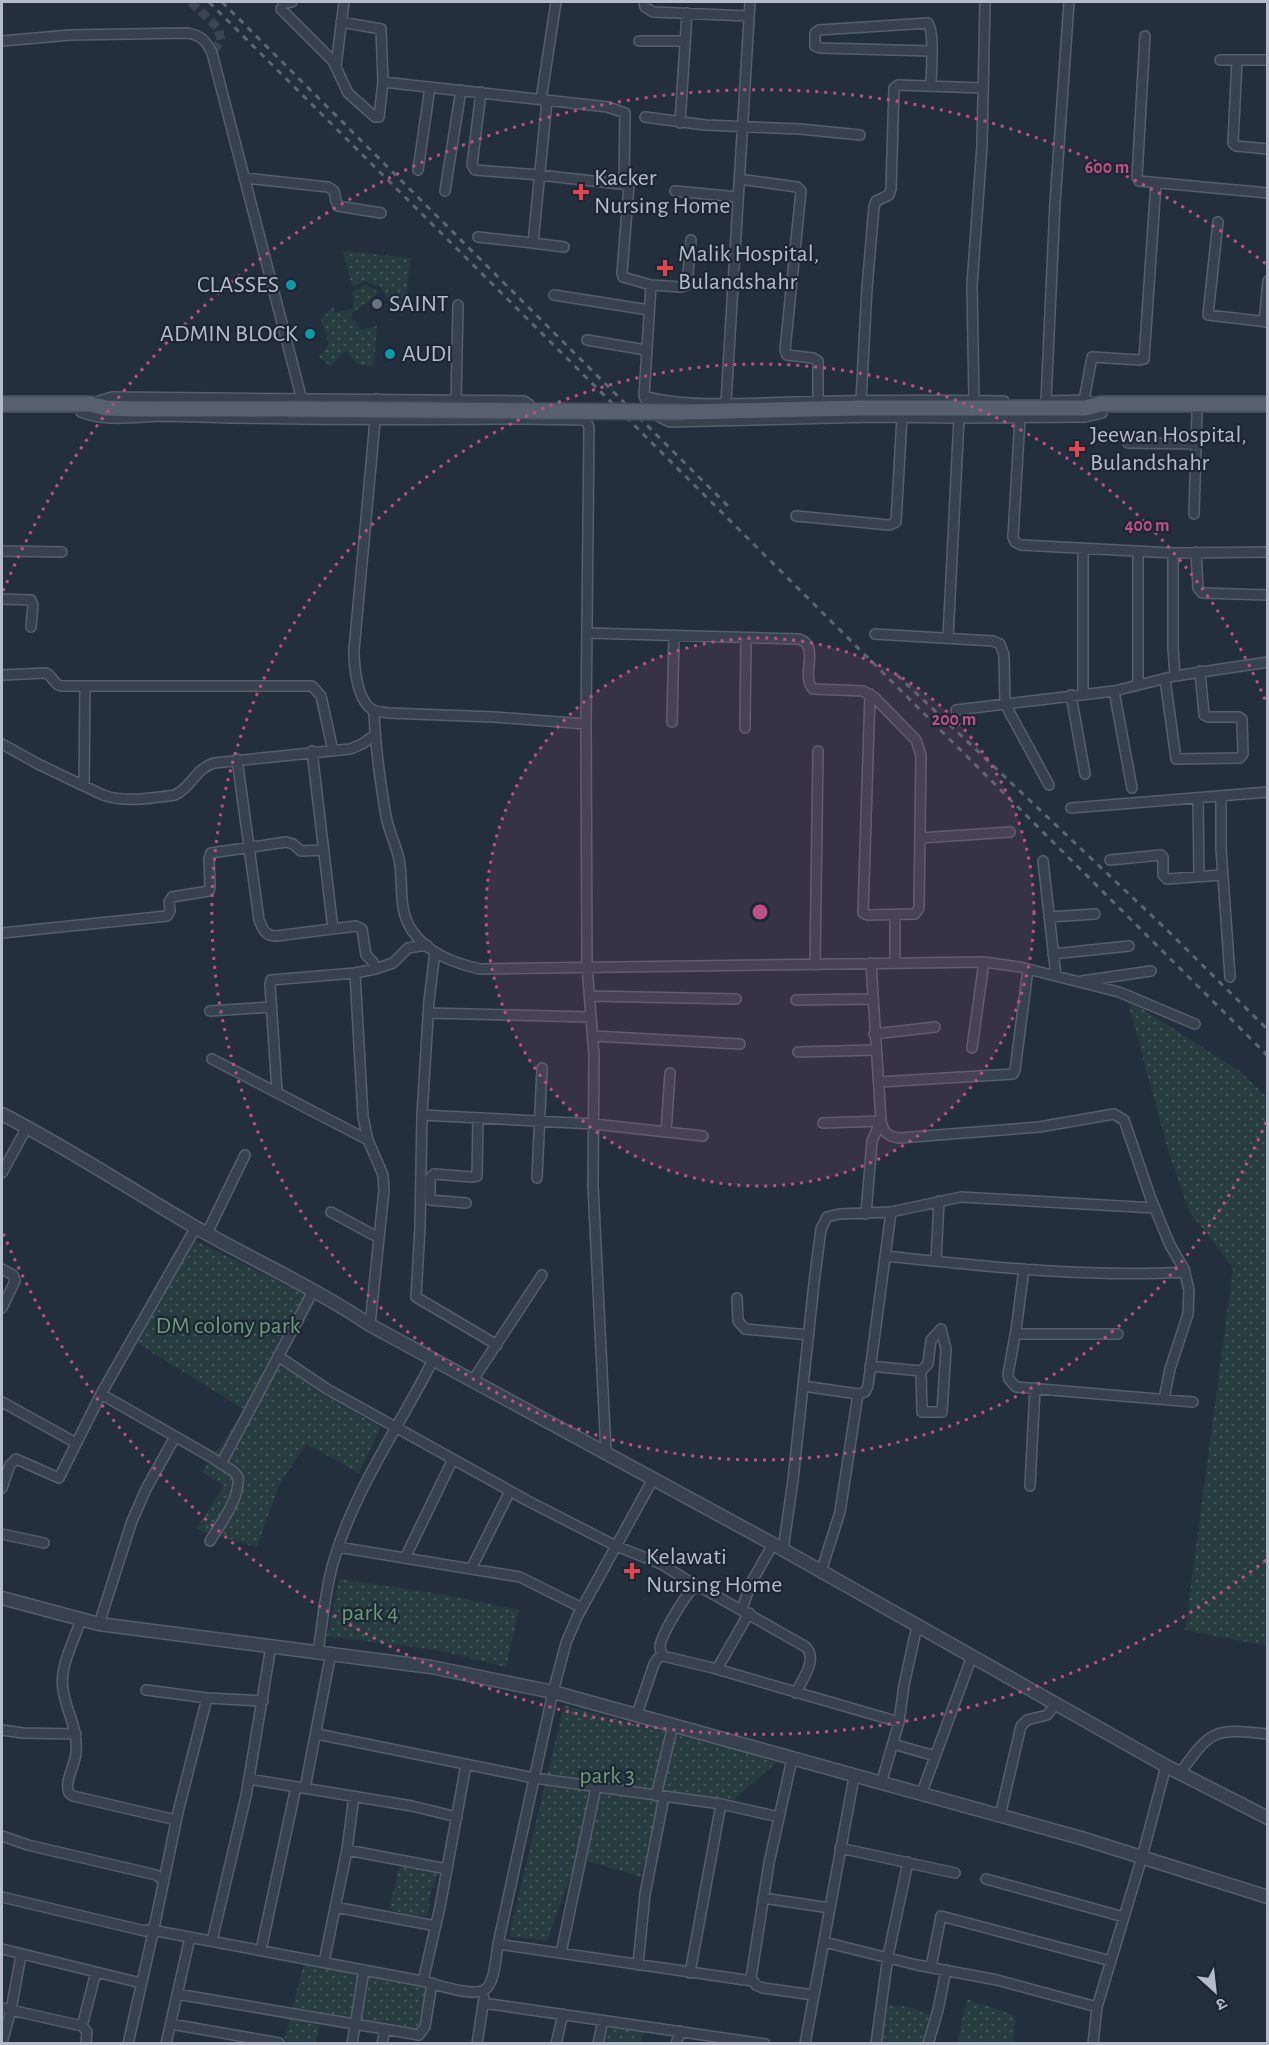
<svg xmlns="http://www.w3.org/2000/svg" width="1269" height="2045" font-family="'Alegreya Sans','Noto Sans Devanagari',sans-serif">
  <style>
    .grass { fill: url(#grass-dots) }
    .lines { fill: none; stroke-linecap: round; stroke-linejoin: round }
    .minor-tunnel { stroke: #3a4453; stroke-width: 9; stroke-dasharray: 9 4.5; stroke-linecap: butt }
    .minor-casing { stroke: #565f6c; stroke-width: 12 }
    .tertiary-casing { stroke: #565f6c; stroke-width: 15 }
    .primary-casing { stroke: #414a57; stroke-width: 18 }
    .minor { stroke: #38414e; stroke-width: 9 }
    .tertiary { stroke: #38414e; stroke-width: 12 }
    .primary { stroke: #56606e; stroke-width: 15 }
    .rail { stroke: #5a6575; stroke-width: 3; stroke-dasharray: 6 6; stroke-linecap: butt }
    .primary-bridge-casing { stroke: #414a57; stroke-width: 18; stroke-linecap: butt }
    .primary-bridge { stroke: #56606e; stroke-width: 15 }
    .ring { fill: none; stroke: #bd5182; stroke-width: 3; stroke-dasharray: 3 6 }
    .health-dot { fill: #e0444e; stroke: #1d2633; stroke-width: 2 }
    .culture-dot { fill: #0f9aa8; stroke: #1d2633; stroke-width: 2 }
    .worship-dot { fill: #6b7280; stroke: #1d2633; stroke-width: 2 }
    .labels { text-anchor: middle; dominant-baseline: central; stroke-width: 4.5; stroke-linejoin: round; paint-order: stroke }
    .poi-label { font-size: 24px; fill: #b4bcc9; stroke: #1d2633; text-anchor: start }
    .park-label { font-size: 24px; fill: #6b9a76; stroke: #1d2633 }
    .centre { fill: #bd5182; stroke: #1d2633; stroke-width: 3 }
    .ring-label { font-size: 18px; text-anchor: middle; font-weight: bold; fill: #bd5182; stroke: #1d2633; stroke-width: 4.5; stroke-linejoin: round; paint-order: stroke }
  </style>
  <defs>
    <pattern id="grass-dots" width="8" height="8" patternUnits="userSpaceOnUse" patternTransform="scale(1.5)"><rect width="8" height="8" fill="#263c3f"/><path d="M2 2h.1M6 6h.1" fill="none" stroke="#435659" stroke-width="1.8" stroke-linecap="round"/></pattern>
  </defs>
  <rect width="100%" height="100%" fill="#242f3e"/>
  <path class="grass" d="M343 251 411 258 404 314 394 312 381 288 366 281 352 286Z
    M366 285 378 292 373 298 350 315 361 330 377 326 374 366 358 365 346 351 330 366 319 357 329 344 321 319 333 307 335 313 354 308 352 292Z
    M1127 999 1238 1070 1267 1097V1646L1185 1630 1233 1268 1189 1211 1168 1150Z
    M188 1237 317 1300 281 1363 323 1395 381 1427 359 1473 306 1444 279 1485 257 1547 196 1529 224 1486 202 1472 245 1410 129 1338Z
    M339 1579 434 1593 519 1610 506 1667 436 1650 327 1636Z
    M564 1705 777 1762 729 1804 659 1799 641 1877 577 1858 547 1941 509 1936Z
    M400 1865 438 1872 430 1895 428 1916H409L389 1908Z
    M304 1963 428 1987 417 2032 322 2015 316 2043 283 2044Z
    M967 1999 1016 2016 1013 2043H957Z
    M885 2005 910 2007 930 2015 923 2043 873 2044Z
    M611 2021 646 2029 641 2043 603 2044Z"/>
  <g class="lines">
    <path class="minor-tunnel" d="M191 2 218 28 221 40 212 53"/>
    <defs>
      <path id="minor" d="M292 2 284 3 281 9 333 61 348 93 375 117H379L383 82 608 107 625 113 624 185
        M644 2 645 7 653 12 749 16
        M341 22 381 29 383 82
        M1145 36 1137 177 1139 181 1268 193
        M2 41 70 35 188 33C202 36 206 41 212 53L302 400
        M639 41H685
        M931 51 820 48 815 46V33L819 30 928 23C935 34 931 71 931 86
        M1220 60H1268
        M1237 60 1233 143 1236 146 1268 149
        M336 66 344 2
        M481 92 472 165 475 170 539 175 629 185 622 273 623 277 651 285 644 396C650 409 656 417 670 422L875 417 959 418 1085 417 1102 413
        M541 100 556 2
        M547 100 533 243 564 247
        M645 117 705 125 800 129 860 135
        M680 123 687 13
        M418 170 430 87
        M244 178 328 187 334 191 336 201 338 206 381 213
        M739 179 797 187 801 191 785 350 787 355 813 358 818 361V401
        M445 191 461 90
        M675 191 738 197
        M1218 222 1208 315 1268 322
        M478 237 533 243
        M651 285 681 287 687 285 691 240
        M554 295 649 310
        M1264 322 1268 281
        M587 340 646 350
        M644 396C685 408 750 403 794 402 864 400 934 400 1004 401
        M377 399 354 650C354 667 357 701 373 710 377 712 384 712 388 713L494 717 586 724 587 966 594 1055 593 1185 606 1453
        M861 400 867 288 874 207 876 201 889 195 891 189 894 88 898 85 983 88
        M974 400 972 285 982 146 985 2
        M1084 400 1092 357 1140 360 1144 359 1156 183
        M456 401 458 305
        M1046 401 1055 203 1069 2
        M1048 401 1084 400 1097 403
        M726 402 750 2
        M81 412C107 423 140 416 167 416 278 420 388 420 499 419H526L530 416V405L524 401 112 397 92 403
        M1020 418 1013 537 1015 542 1021 545 1173 553V647L1175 676
        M526 419 582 420 586 421 589 427 586 724
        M1128 443 1196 444
        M1194 514 1197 413
        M796 516 889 525 896 522 902 417
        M1083 548V694
        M2 551 62 552
        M1196 552 1198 588 1202 593 1268 595
        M1173 553 1268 552
        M2 599 31 600 33 605 31 627
        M587 633 799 639C821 646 800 676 813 689L863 691 875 698 916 740 921 755 919 908 915 914 867 915 863 913 870 694
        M875 634 993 641 1000 644 1004 655 1005 704 1049 785
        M948 638 959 418
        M2 675 46 673C53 676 53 684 61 686H312L321 696 333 751
        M1165 679 1176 759 1240 758 1243 754 1242 719 1239 717H1208L1204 715 1200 671
        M1138 685V551
        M1114 691 1132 788
        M1071 695 1085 774
        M956 710 1114 691 1175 676 1268 662
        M374 711C375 746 380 781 386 816 389 833 398 848 400 865 403 888 398 911 413 932 429 954 454 963 480 969L984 962 1020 967 1119 992 1195 1024
        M672 722 674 636
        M745 728 746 638
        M2 744 38 764 103 795C124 803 152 798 175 795 192 787 195 769 214 763L350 749 362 744 375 735
        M312 751 333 929
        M237 759 259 920C263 929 265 936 276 936L356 926 362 929 366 955 373 962 375 969
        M84 785 85 686
        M1221 796V848L1230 977
        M1198 798 1199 876
        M1071 808 1268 792
        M920 838 1010 832
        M1110 860 1161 855 1163 857V875L1167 879 1222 875
        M1043 861 1056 976
        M895 915V963
        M1049 917 1095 914
        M2 933 167 916 170 911 169 902 172 897 209 891 210 887 209 859 211 853 286 842 293 844 301 851 324 850
        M435 952 429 1001 422 1115 594 1124 703 1136
        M1053 954 1129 946
        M871 963 881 1121C884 1133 887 1136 899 1138L1039 1127 1114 1114 1124 1120 1151 1199 1170 1245 1184 1269 1189 1290 1188 1314 1170 1369 1164 1399
        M815 965 818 751
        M355 973 363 1117 368 1140 383 1175 384 1190 370 1325
        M1082 981 1151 971
        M590 996 736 999
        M796 1000 872 999
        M210 1011 271 1007
        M428 1013 591 1017
        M874 1034 935 1027
        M593 1036 740 1044
        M972 1048 984 962
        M798 1052 876 1050
        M212 1059 368 1140
        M879 1082 1013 1074 1015 1070 1028 969
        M277 1092 270 984 271 980 355 973 375 969 393 963 408 948 427 945
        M422 1115 420 1227 416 1297 497 1345
        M823 1123 881 1121 872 1141 866 1214
        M666 1132 670 1073
        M2 1173 27 1127
        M537 1178 542 1068
        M466 1203 430 1200V1178L434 1174 472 1177 477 1176 478 1118
        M331 1212 379 1238
        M207 1233 245 1155
        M885 1256C983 1266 1086 1278 1185 1272
        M936 1261 939 1201
        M2 1269 13 1275 15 1281 2 1308
        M1024 1269 1016 1330 1008 1374 1009 1379 1016 1387 1193 1402
        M737 1298 738 1321 745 1329 809 1335
        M1016 1334H1118
        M278 1356 327 1389 528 1501 616 1546 661 1564 700 1588
        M870 1366 921 1371 928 1364 931 1340 941 1329
        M921 1371 922 1412H942L946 1349 941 1329
        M473 1380 542 1275
        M803 1386 858 1394 865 1392 868 1386 891 1212
        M101 1394 211 1457 234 1472 238 1477C240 1499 221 1523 210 1541
        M2 1402 76 1443
        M221 1464 313 1291
        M1030 1486 1035 1388
        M2 1488 10 1465 16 1459 59 1478 101 1394 196 1227
        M2 1534 44 1543
        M338 1547 520 1577 582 1608
        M783 1550 793 1480 814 1283 821 1229 827 1217 839 1214 891 1212 961 1197 1155 1208
        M405 1558 453 1459
        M471 1569 510 1491
        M821 1572 840 1512 858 1394
        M742 1609 751 1583 773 1544
        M81 1619C74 1642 59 1666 63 1690 67 1714 78 1727 76 1753 75 1766 64 1781 69 1793L73 1796 176 1820
        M99 1624 132 1521 146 1489 175 1437
        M318 1651C323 1621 325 1589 334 1560 355 1488 400 1426 434 1358
        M663 1656C661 1652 660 1650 660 1646 661 1636 686 1592 695 1588L704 1589 806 1647C818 1660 802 1679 796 1693
        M717 1669 749 1613
        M146 1690 207 1698 263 1701
        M637 1714 654 1664 658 1658 663 1656 713 1668 899 1722
        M2 1730 23 1733 76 1734
        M317 1734 534 1778 721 1804 779 1817
        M893 1744 935 1756
        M792 1759 769 1863 751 1978 756 1985 763 1988 814 1995
        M1180 1773C1211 1730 1213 1728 1268 1734
        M249 1779 412 1806 457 1817
        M881 1784 899 1722 904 1685 917 1626
        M305 1788 331 1653
        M921 1795 972 1656
        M656 1796 673 1725
        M1000 1816 1021 1726 1027 1720 1047 1715 1056 1704
        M2 1836 28 1845 156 1875 163 1880
        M840 1848 955 1873
        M347 1850 447 1869
        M986 1879 1124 1917
        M2 1897 145 1931 154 1928 157 1931C246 1947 334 1964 422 1981 437 1984 470 1997 484 1990 495 1985 496 1955 498 1944L553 1692 566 1643 577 1617 653 1479
        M763 1898 830 1908
        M335 1907 436 1926
        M154 1928 178 1812 207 1698
        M212 1941 246 1796 271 1646
        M824 1942 917 1965 997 1980 1097 2007
        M498 1944 752 1981
        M2 1949 141 1983
        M261 1950 296 1787
        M561 1953 596 1787
        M324 1962 347 1850 354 1796
        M638 1965 645 1894 664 1797
        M931 1967 941 1916 1111 1961
        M690 1973 721 1804
        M423 1981 440 1907 466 1765
        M177 1994 419 2035 425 2027 432 1983
        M483 2003 765 2044
        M2 2008 82 2026 87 2032 86 2044
        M171 2024 279 2043
        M82 2026 96 1972
        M2 2043 11 2010 21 1955
        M128 2044 152 1937 156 1930
        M166 2044 190 1937
        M352 2044 364 1970
        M382 2044 385 2029
        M477 2044 484 1998
        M556 2044 563 2014
        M598 2044 603 2020
        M676 2044 680 2031
        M805 2044 854 1777
        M876 2044 888 1956 908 1862
        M928 2044 938 2010 946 1970
        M1093 2044 1097 2007 1142 1857 1166 1766"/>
      <path id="tertiary" d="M2 1114C68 1148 130 1189 195 1227 253 1260 315 1288 370 1325L773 1544 1166 1766 1268 1818
        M2 1598 99 1624 431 1667 553 1692 1081 1838 1268 1897"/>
      <path id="primary" d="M2 404H90L106 408 134 409H288
        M684 412 859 408H1085L1101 404H1268"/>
    </defs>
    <use href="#minor" class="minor-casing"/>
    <use href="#tertiary" class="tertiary-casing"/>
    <use href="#primary" class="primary-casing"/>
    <use href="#minor" class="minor"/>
    <use href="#tertiary" class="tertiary"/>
    <use href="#primary" class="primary"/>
    <path class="rail" d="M209 2 1268 1056
      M222 2 732 510
      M897 675 1167 930 1268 1030"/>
    <defs>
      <path id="primary-bridge" d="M288 409 684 412"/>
    </defs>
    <use href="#primary-bridge" class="primary-bridge-casing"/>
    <use href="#primary-bridge" class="primary-bridge"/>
  </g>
  <circle cx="760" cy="912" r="274" fill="#bd5182" fill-opacity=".12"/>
  <g class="ring">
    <circle cx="760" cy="912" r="274"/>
    <path d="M1266 1122A548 548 0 1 1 1266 702"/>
    <path d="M1266 1560A822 822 0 0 1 3 1233M3 591A822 822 0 0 1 1266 264"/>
  </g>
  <g class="health-dot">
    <path d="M578 183h6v6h6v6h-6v6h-6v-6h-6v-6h6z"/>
    <path d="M662 259h6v6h6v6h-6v6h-6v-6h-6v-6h6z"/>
    <path d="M1074 440h6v6h6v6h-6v6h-6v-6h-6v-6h6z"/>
    <path d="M629 1562h6v6h6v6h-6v6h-6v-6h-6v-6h6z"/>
  </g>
  <g class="culture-dot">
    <circle cx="291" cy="285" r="6"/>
    <circle cx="310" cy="334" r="6"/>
    <circle cx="390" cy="354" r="6"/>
  </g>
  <circle class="worship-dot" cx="377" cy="304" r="6"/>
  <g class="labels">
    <g class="poi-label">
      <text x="594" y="178">Kacker<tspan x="594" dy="28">Nursing Home</tspan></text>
      <text x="678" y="254">Malik Hospital,<tspan x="678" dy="28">Bulandshahr</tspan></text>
      <text x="279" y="285" text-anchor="end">CLASSES</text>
      <text x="389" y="304">SAINT</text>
      <text x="298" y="334" text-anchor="end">ADMIN BLOCK</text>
      <text x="402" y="354">AUDI</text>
      <text x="1090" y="435">Jeewan Hospital,<tspan x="1090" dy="28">Bulandshahr</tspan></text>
      <text x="646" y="1557">Kelawati<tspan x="646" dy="28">Nursing Home</tspan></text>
    </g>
    <g class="park-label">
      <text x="228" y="1326">DM colony park</text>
      <text x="370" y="1613">park 4</text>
      <text x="607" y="1776">park 3</text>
    </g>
  </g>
  <circle cx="760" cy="912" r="9" class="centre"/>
  <g class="ring-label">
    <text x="1107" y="173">600 m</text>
    <text x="1147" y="531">400 m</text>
    <text x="954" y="725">200 m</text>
  </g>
  <rect width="1269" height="2045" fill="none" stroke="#b4bcc9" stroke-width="6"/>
  <g transform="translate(1215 1991) rotate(153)" stroke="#1d2633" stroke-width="4.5" paint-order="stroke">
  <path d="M0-4.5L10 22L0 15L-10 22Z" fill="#b4bcc9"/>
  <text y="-9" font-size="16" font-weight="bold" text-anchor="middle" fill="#b4bcc9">उ</text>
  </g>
</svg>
